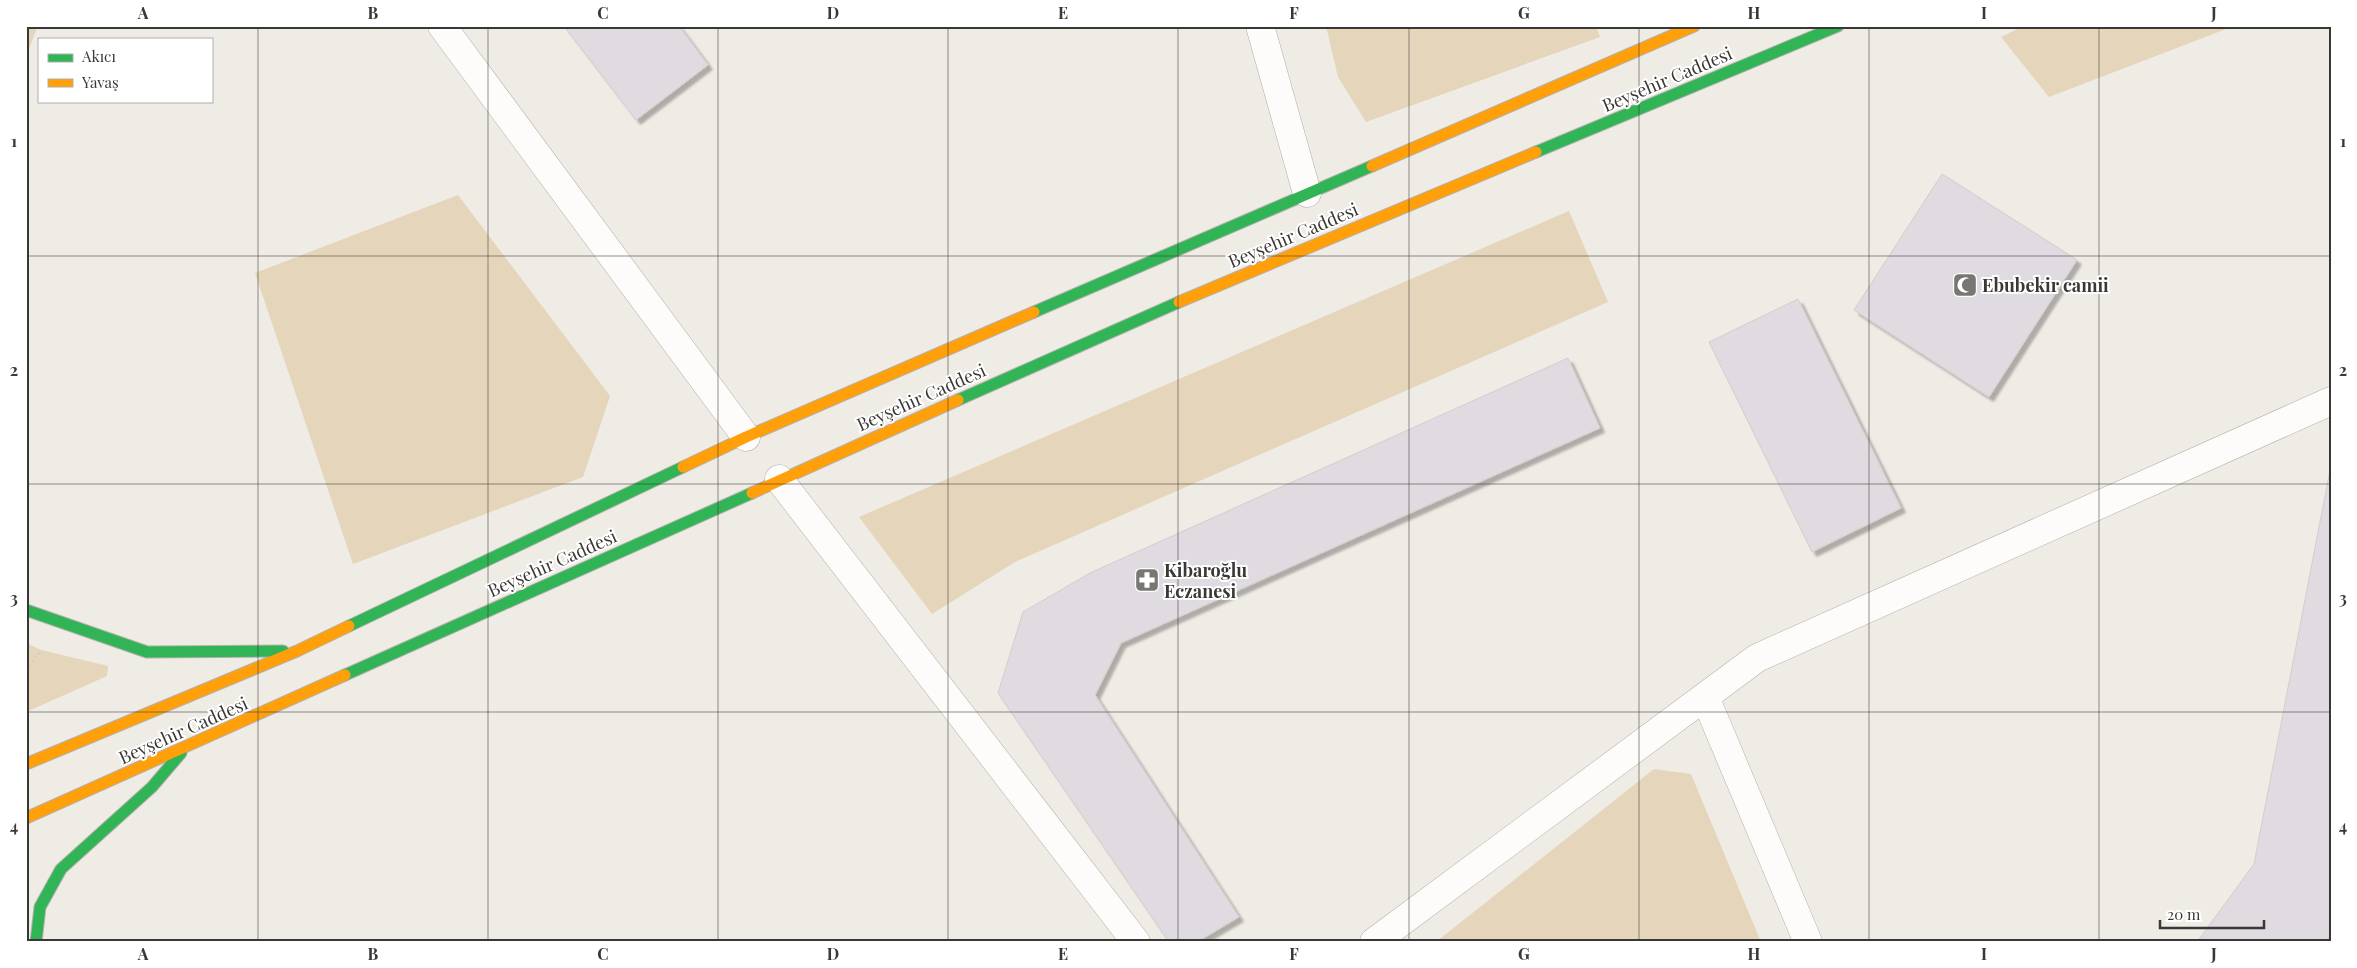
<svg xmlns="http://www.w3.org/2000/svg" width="2357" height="968" font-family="'Playfair Display',serif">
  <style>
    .green { fill: #e5d5ba }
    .building { fill: #e0dae1; stroke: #d1cecd; filter: url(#shadow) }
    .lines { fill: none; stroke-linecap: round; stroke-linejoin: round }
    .street-casing { stroke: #b4b1ac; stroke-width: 29 }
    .fast-casing { stroke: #b4b1ac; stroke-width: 13 }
    .slow-casing { stroke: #b4b1ac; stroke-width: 13 }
    .path { stroke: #cecdcb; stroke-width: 3; stroke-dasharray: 1 4; stroke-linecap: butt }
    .street { stroke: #fdfcfb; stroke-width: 28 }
    .fast { stroke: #30b455; stroke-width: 11 }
    .slow { stroke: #ff9f0a; stroke-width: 11 }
    .grid { fill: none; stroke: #3a3834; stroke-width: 1; stroke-opacity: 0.55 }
    .labels { text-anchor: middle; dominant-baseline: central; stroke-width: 4; stroke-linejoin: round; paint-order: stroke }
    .street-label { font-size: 18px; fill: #3a3834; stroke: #fff }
    .poi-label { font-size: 18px; font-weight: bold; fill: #3a3834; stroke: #fff; text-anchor: start }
    .neatline { fill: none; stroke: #3a3834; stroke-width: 2 }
    .grid-label { font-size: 16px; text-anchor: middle; font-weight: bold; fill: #3a3834 }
  </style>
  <defs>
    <filter id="shadow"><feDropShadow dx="4.5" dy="4.5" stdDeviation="1" flood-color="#0004"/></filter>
  </defs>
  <rect width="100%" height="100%" fill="#efebe5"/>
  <path class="green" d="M26 26H38L26 56Z
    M1326 26H1596L1600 37 1366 122 1338 77Z
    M2024 26H2234L2049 97 2001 37Z
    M458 195 610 396 583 477 353 564 255 273Z
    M1569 211 1608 302 1015 562 932 614 859 517Z
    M26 643 41 650 108 666 107 676 26 712Z
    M1654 769 1691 774 1761 942H1436Z"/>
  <path class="building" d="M564 26H679L708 65 636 120Z
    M1942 174 2077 260 1989 397 1854 310Z
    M1798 299 1901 508 1812 552 1709 342Z
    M1568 358 1600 428 1121 643 1095 695 1239 917 1197 942H1169L998 693 1023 612 1090 573Z
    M2331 465V933L2327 942H2197L2254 864Z"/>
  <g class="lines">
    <defs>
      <path id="street" d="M442 26 746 437
        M1260 26 1307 193
        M779 479 1136 942
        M1705 697 1808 942
        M1374 942 1757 658 2331 401"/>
      <path id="fast" d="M1536 152 1838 26
        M1034 312 1372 166
        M958 400 1179 302
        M26 610 147 652 283 651
        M349 626 683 467
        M345 675 752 493
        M36 942 40 907 61 869 152 787 181 753"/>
      <path id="slow" d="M1372 166 1694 26
        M1179 302 1536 152
        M683 467 746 437 1034 312
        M752 493 958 400
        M26 764 297 651 349 626
        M26 818 345 675"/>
    </defs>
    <use href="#street" class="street-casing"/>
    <use href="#fast" class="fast-casing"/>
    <use href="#slow" class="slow-casing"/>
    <path class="path" d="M26 669 42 650"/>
    <use href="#street" class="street"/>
    <use href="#fast" class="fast"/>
    <use href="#slow" class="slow"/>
  </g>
  <path class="grid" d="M258 26V942M488 26V942M718 26V942M948 26V942M1178 26V942M1409 26V942M1639 26V942M1869 26V942M2099 26V942M26 256H2331M26 484H2331M26 712H2331"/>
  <defs>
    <symbol id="mosque-square" viewBox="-11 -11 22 22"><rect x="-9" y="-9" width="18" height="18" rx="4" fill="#797772" stroke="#fff"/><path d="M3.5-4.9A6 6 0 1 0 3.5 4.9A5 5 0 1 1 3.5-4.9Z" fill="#fff"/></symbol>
    <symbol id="pharmacy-square" viewBox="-11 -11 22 22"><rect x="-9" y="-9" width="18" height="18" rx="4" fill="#797772" stroke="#fff"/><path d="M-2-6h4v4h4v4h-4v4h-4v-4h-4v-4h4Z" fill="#fff"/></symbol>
  </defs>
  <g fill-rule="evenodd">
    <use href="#mosque-square" x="1951" y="271" width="28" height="28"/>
    <use href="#pharmacy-square" x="1133" y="566" width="28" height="28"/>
  </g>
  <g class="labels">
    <g class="street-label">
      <text transform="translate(1667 79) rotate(-23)">Beyşehir Caddesi</text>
      <text transform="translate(1293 235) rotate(-23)">Beyşehir Caddesi</text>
      <text transform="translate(921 397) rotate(-24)">Beyşehir Caddesi</text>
      <text transform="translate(552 563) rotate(-24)">Beyşehir Caddesi</text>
      <text transform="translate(183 730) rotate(-24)">Beyşehir Caddesi</text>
    </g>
    <g class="poi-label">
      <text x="1982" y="285">Ebubekir camii</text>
      <text x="1164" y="570">Kibaroğlu<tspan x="1164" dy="21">Eczanesi</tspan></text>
    </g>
  </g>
  <rect width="2357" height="968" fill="none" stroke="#ffffff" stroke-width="55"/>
  <rect x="38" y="38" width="175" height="65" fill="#ffffff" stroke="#b0afae"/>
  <rect x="48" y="54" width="25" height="8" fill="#30b455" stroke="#b0afae"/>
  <text x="82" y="62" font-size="15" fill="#3a3834">Akıcı</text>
  <rect x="48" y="79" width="25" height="8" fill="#ff9f0a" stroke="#b0afae"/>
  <text x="82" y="88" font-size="15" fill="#3a3834">Yavaş</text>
  <path d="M2160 920v8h104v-8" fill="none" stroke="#3a3834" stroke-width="2.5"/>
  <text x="2167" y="920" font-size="15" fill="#3a3834" stroke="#ffffff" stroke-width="4" paint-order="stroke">20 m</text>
  <rect x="28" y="28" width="2302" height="912" class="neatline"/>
  <g class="grid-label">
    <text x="143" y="19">A</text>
    <text x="373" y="19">B</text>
    <text x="603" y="19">C</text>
    <text x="833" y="19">D</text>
    <text x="1063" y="19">E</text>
    <text x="1294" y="19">F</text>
    <text x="1524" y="19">G</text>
    <text x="1754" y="19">H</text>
    <text x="1984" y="19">I</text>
    <text x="2214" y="19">J</text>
    <text x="14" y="147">1</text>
    <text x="2343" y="147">1</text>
    <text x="14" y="376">2</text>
    <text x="2343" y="376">2</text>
    <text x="14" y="604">3</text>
    <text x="2343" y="604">3</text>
    <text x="14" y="832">4</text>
    <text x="2343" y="832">4</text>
    <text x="143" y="960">A</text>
    <text x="373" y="960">B</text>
    <text x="603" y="960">C</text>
    <text x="833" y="960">D</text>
    <text x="1063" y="960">E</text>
    <text x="1294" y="960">F</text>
    <text x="1524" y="960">G</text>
    <text x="1754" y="960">H</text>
    <text x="1984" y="960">I</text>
    <text x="2214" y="960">J</text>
  </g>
</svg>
